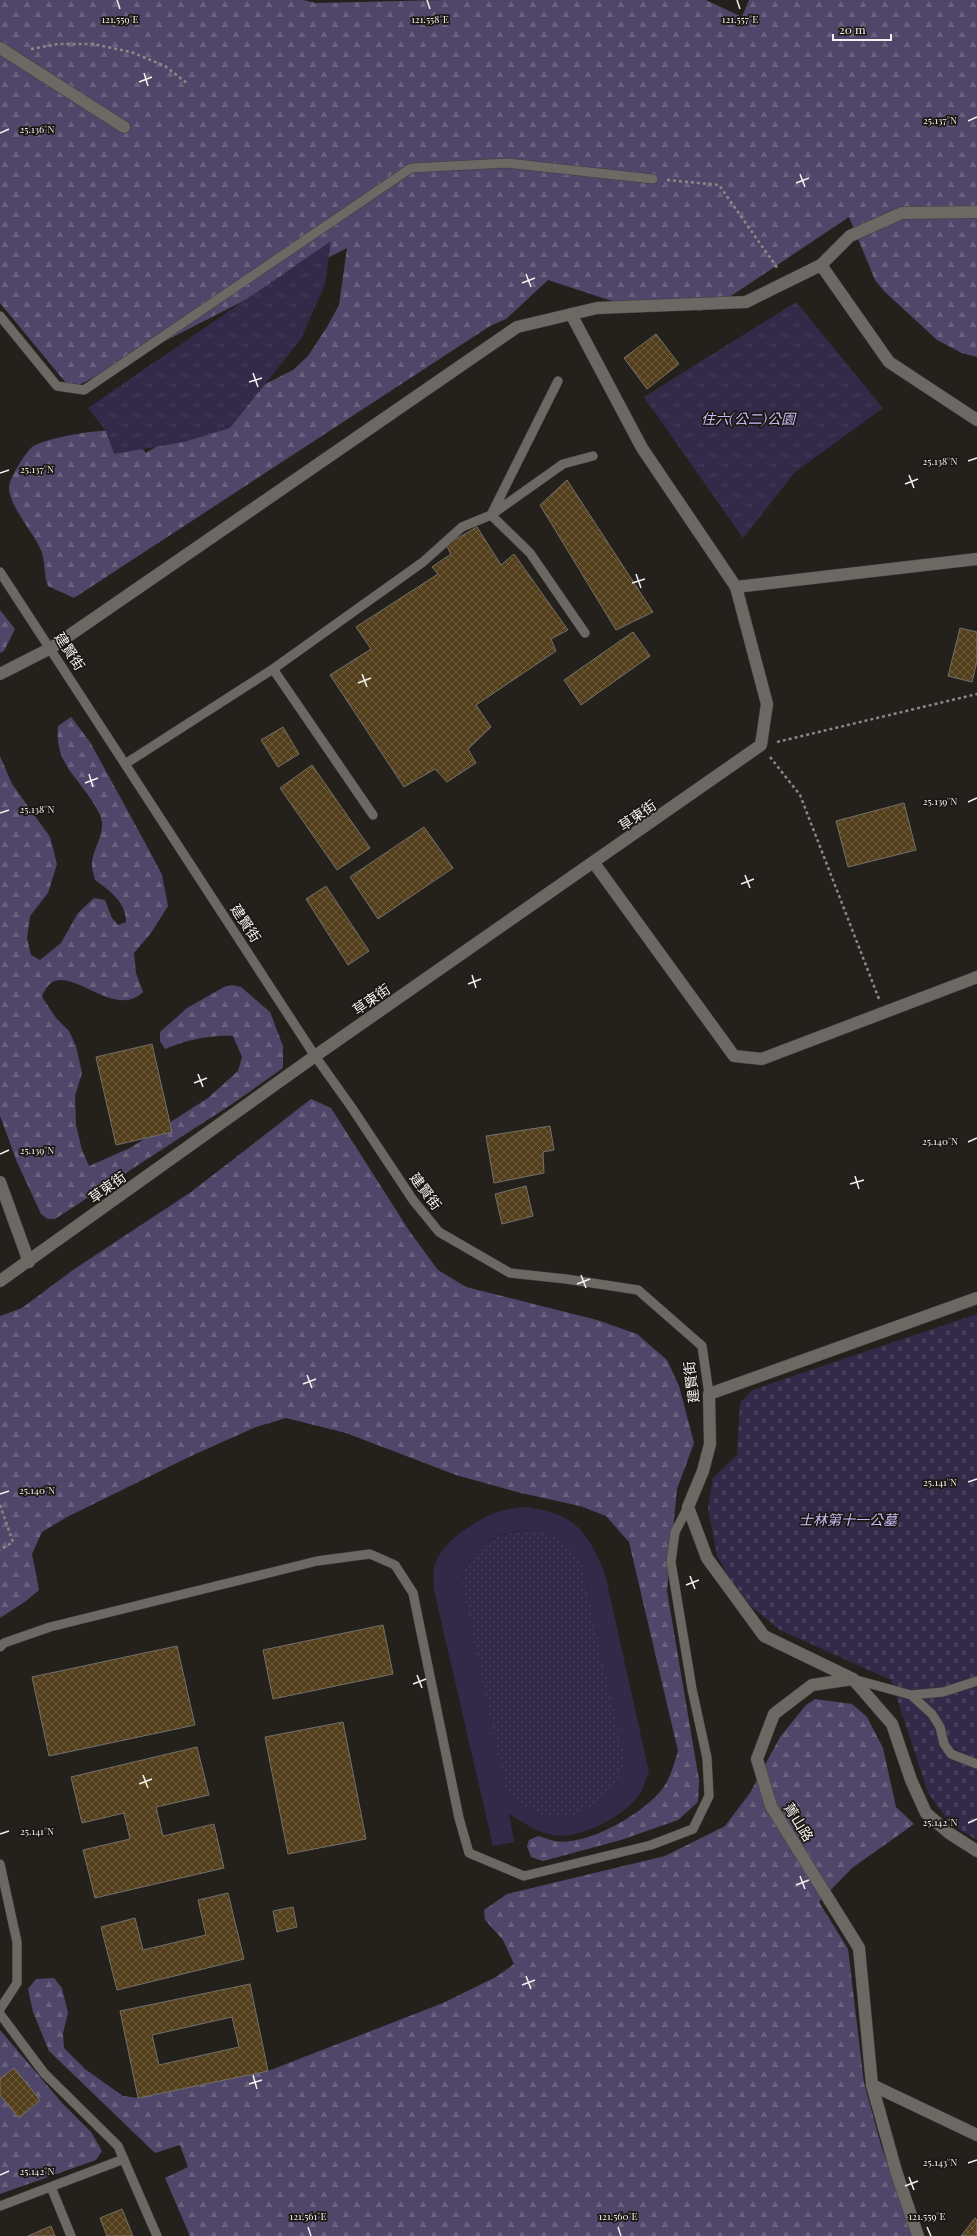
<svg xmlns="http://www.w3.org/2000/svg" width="977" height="2236" font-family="'Playfair Display','Noto Sans TC',serif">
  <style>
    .grass { fill: url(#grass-dots) }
    .forest { fill: url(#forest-firs) }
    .cemetery { fill: url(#cemetery-stones) }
    .park { fill: url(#park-tufts) }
    .pitch { fill: #332949; fill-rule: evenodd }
    .building { fill: url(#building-cross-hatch); stroke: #73706b; fill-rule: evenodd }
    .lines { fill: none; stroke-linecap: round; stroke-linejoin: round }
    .service-casing { stroke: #403e3b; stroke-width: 10 }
    .minor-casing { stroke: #403e3b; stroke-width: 13 }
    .tertiary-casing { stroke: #403e3b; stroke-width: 13 }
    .path { stroke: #8b8885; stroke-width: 2.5; stroke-dasharray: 3 3; stroke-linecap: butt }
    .service { stroke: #6c6964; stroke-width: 9 }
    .minor { stroke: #6c6964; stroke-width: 12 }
    .tertiary { stroke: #6c6964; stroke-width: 12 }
    .ticks { fill: none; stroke: #f4f2ef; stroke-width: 1.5 }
    .labels { text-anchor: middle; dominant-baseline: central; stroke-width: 3.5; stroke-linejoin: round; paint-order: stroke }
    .park-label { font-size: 14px; font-style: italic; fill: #cab9f8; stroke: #1b1814 }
    .street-label { font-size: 14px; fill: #f4f2ef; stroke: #1b1814 }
    .ticks-label { font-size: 10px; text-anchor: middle; fill: #f4f2ef; stroke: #1b1814; stroke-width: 3.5; stroke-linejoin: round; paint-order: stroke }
  </style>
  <defs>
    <pattern id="grass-dots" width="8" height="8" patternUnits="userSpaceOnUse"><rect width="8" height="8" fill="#332949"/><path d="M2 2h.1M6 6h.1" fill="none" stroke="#473e5b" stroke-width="1.8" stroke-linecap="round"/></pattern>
    <pattern id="forest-firs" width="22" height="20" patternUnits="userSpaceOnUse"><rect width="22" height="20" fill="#504669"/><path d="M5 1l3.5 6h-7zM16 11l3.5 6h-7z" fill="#6a617f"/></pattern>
    <pattern id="cemetery-stones" width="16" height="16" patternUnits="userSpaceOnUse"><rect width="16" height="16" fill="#332949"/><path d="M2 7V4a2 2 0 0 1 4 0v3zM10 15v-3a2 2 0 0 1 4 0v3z" fill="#473e5b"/></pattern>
    <pattern id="park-tufts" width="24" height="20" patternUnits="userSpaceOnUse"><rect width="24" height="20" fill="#332949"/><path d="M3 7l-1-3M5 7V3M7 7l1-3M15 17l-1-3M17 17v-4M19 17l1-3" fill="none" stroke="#473e5b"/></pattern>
    <pattern id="building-cross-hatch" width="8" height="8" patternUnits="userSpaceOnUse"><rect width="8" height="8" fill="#533f1b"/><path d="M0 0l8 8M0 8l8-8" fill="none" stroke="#6c5b3c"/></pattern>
  </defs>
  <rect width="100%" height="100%" fill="#24211d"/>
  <path class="grass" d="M536 1530C559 1534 566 1539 580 1557L625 1757C623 1767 621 1778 615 1786 600 1806 573 1822 548 1817 529 1813 516 1800 504 1786L461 1581C472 1542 498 1532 536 1530Z"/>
  <path class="forest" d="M0 0H303L316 3 444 0H706L742 17 749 0H977V357L962 353 937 340 885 292 875 280 849 217 713 308 700 311 654 303 612 301 548 280 506 319 490 326 74 598 48 586C43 573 46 559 40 548 32 531 11 508 9 489 8 480 25 453 32 447 42 438 109 427 121 431 130 434 140 445 146 453L212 411 293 370 308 356 327 327 339 305 347 248 71 389 0 303Z
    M0 610 15 629 4 651 0 653Z
    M71 717 90 742 148 848 162 875 168 906 151 933 134 953 136 973 143 992C110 1024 59 948 42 997L56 1018 69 1031 76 1046 82 1073 75 1096 76 1125 82 1150 89 1166 130 1148 208 1098 238 1071 242 1057 233 1036C208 1035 188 1040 165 1049L160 1041V1032L187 1008 224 987 232 985 241 987 270 1012 283 1046V1068L235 1102 55 1219H48L41 1214 17 1162 0 1116V756L12 784 50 837 57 864 48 893 30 916 27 938 31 955 40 960 61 943 78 913 94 898 105 900 112 918 118 925 126 922C126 902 110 891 95 880 94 875 91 868 92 862 94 847 107 830 100 815 84 780 54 768 58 726Z
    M311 1099 331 1108 410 1232 438 1270 466 1287 597 1320 637 1334 667 1360 679 1386 694 1443 677 1489 667 1591 699 1780 698 1802 678 1820 621 1840 543 1861 531 1857 527 1846 529 1840 538 1836C543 1837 549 1840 555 1841 586 1847 645 1813 663 1788 671 1777 674 1764 678 1751L629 1542 606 1516 580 1506 521 1493 456 1475 346 1433 286 1418 256 1427 191 1456 67 1517 42 1532 32 1554 39 1590 26 1601 0 1618V1316L22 1308 73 1270 191 1192Z
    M815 1699 852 1704 867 1717 883 1748 896 1807 914 1824 852 1868 819 1902 848 1949 864 2083 881 2145 912 2236H190L165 2178 188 2167 180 2145 155 2153 49 2051 33 2012 28 1989 36 1979 54 1978 62 1988 68 2013 63 2033 64 2048 85 2069 123 2096 138 2098 268 2071 443 2003 496 1977 514 1964 503 1940 485 1920 484 1910 507 1894 665 1856 725 1826 750 1793 780 1737 806 1705Z
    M0 2030 63 2104 91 2132 102 2151 96 2160 0 2194Z"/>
  <path class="cemetery" d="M977 1314V1840L951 1824 928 1793 891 1680 780 1630 738 1596 717 1555 708 1508 713 1478 737 1455 740 1403 752 1390Z"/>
  <path class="park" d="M331 241 325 284 301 339 230 428 184 442 114 454 106 431 88 408Z
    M796 302 883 408 795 472 743 538 644 397Z"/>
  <path class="pitch" d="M525 1507C574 1513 587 1530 605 1574L649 1772C646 1778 644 1786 641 1792 628 1815 579 1840 553 1835 536 1832 524 1823 509 1814L514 1842 493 1846 434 1590C434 1583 433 1575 434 1568 438 1544 476 1520 497 1512 506 1509 516 1508 525 1507ZM536 1530C559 1534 566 1539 580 1557L625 1757C623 1767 621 1778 615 1786 600 1806 573 1822 548 1817 529 1813 515 1800 504 1785L461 1581C472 1542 498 1531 536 1530Z"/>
  <path class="building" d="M656 334 679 364 647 389 624 358Z
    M567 480 653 612 616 630 540 505Z
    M477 527 501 565 514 554 568 630 551 639 556 651 476 705 491 727 468 749 476 763 447 782 435 769 404 787 330 675 371 649 356 627 438 574 432 567 451 554 446 545Z
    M960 628 977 632V661L972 682 948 676Z
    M633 632 650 656 581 705 564 680Z
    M283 727 299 754 278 767 261 740Z
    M312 765 370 848 337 870 280 788Z
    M904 803 916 850 848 867 836 821Z
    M424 827 453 868 378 919 350 877Z
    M326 886 369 951 348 965 306 899Z
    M152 1044 172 1132 116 1145 96 1057Z
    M550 1126 554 1150 543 1152 544 1173 494 1183 486 1136Z
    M526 1186 533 1216 502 1224 495 1194Z
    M383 1625 393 1674 273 1699 263 1650Z
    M177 1646 195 1725 49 1756 32 1677Z
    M343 1722 366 1839 288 1854 265 1737Z
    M197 1747 209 1795 156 1807 163 1836 214 1824 224 1868 95 1898 83 1850 130 1839 124 1813 82 1823 71 1777Z
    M228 1893 244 1959 117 1990 101 1927 135 1918 143 1950 206 1935 198 1900Z
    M293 1907 297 1927 277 1932 273 1911Z
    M250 1984 268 2071 138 2098 120 2011ZM232 2017 239 2047 159 2065 152 2035Z
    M14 2068 40 2100 19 2118 0 2095V2079Z
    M122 2209 133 2236H107L100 2218Z
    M975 2218 977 2220V2236H961Z
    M51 2226 55 2236H28Z"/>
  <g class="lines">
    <defs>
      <path id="service" d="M0 316 57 386 84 390 411 168 507 163 653 179
        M558 381 491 515 530 553 585 633
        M0 572 315 1056 352 1108 413 1200 439 1232 510 1273 566 1279 638 1290 702 1346 709 1394
        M273 669 373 815
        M125 764 273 669 423 562 462 527 491 515 563 464 593 456
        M0 1647 4 1643 50 1627 317 1561 370 1554 395 1565 413 1593 459 1818 469 1853 524 1876 651 1845 693 1829 709 1796 707 1758 692 1689 671 1562 675 1532 688 1507
        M853 1679 911 1695 943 1692 977 1681
        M911 1695 932 1714 940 1727 944 1744 951 1754 977 1764
        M0 1864 17 1942V1983L0 2009
        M0 2014 44 2073 118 2146 157 2236
        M51 2187 71 2236
        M0 2206 124 2159"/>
      <path id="minor" d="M0 48 124 127
        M821 265 889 362 977 420
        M736 587 977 559
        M0 674 51 648 517 327 597 308 746 302 821 265 850 236 902 213 977 212
        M594 863 734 1056 762 1059 977 977
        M0 1182 29 1262
        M0 1281 315 1056 761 745 767 704 736 587 642 448 571 314
        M853 1679 764 1636 707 1558 688 1507 703 1471 710 1444 709 1394 977 1298
        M872 2085 977 2135"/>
      <path id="tertiary" d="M918 2236 896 2171 872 2085 859 1948 771 1806 757 1759 774 1714 812 1685 853 1679 892 1724 911 1780 926 1813 949 1833 977 1851"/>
    </defs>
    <use href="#service" class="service-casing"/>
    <use href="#minor" class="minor-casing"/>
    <use href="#tertiary" class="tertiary-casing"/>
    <path class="path" d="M31 49 58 44H93L131 52 165 66 188 84
      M667 180 719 185 778 269
      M777 742 977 694
      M770 757 800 795 879 999
      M0 1505 13 1542 0 1550"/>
    <use href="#service" class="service"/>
    <use href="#minor" class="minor"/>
    <use href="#tertiary" class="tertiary"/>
  </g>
  <path class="ticks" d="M117 0 120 9M427 0 430 9M737 0 740 9M144 73 148 86M139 82 152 77M968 121 977 117M0 133 9 129M800 174 805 187M796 183 809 178M526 274 531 287M522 283 535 278M253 373 258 387M249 382 262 378M968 461 977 458M0 473 9 470M909 475 914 488M905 484 918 479M636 574 641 588M632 583 645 579M362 674 367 687M358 683 371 678M89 774 93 787M85 783 98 778M968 802 977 798M0 813 9 810M745 875 750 888M741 884 754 879M472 975 476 988M468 984 481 979M198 1074 203 1087M194 1083 207 1078M968 1142 977 1138M0 1154 9 1150M855 1176 859 1189M850 1184 864 1180M581 1275 586 1288M577 1284 590 1279M307 1375 312 1388M303 1384 316 1379M968 1482 977 1479M0 1494 9 1491M690 1576 695 1589M686 1585 699 1580M417 1675 422 1688M413 1684 426 1679M143 1775 148 1788M139 1784 152 1779M968 1823 977 1819M0 1834 9 1831M800 1876 805 1889M796 1885 809 1880M526 1976 531 1989M522 1985 535 1980M253 2075 257 2089M249 2084 262 2080M968 2163 977 2160M0 2175 9 2171M909 2177 914 2190M905 2186 918 2181M308 2227 311 2236M618 2227 621 2236M927 2227 931 2236"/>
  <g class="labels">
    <g class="park-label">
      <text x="748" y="418">住六(公二)公園</text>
      <text x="848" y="1519">士林第十一公墓</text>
    </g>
    <g class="street-label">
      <text transform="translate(70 651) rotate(57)">建賢街</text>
      <text transform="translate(637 815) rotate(-35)">草東街</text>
      <text transform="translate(246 923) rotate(57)">建賢街</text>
      <text transform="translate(371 999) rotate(-35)">草東街</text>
      <text transform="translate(107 1187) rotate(-36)">草東街</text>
      <text transform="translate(426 1191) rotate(53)">建賢街</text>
      <text transform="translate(691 1382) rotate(-97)">建賢街</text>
      <text transform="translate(799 1822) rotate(58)">菁山路</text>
    </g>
  </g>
  <g class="ticks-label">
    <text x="120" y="23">121.559°E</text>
    <text x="740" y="23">121.557°E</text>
    <text x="430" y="23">121.558°E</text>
    <text x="940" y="124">25.137°N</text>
    <text x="37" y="133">25.136°N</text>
    <text x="940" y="465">25.138°N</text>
    <text x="37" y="473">25.137°N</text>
    <text x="940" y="805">25.139°N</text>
    <text x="37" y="813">25.138°N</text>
    <text x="940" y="1145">25.140°N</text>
    <text x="37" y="1154">25.139°N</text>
    <text x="940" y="1486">25.141°N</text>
    <text x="37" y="1494">25.140°N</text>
    <text x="940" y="1826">25.142°N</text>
    <text x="37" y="1835">25.141°N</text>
    <text x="940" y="2166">25.143°N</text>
    <text x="37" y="2175">25.142°N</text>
    <text x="308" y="2220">121.561°E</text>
    <text x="618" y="2220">121.560°E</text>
    <text x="927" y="2220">121.559°E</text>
  </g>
  <path d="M833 34v6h58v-6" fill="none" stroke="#f4f2ef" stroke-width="2"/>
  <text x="839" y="34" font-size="12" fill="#f4f2ef" stroke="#1b1814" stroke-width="3" paint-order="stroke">20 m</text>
</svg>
